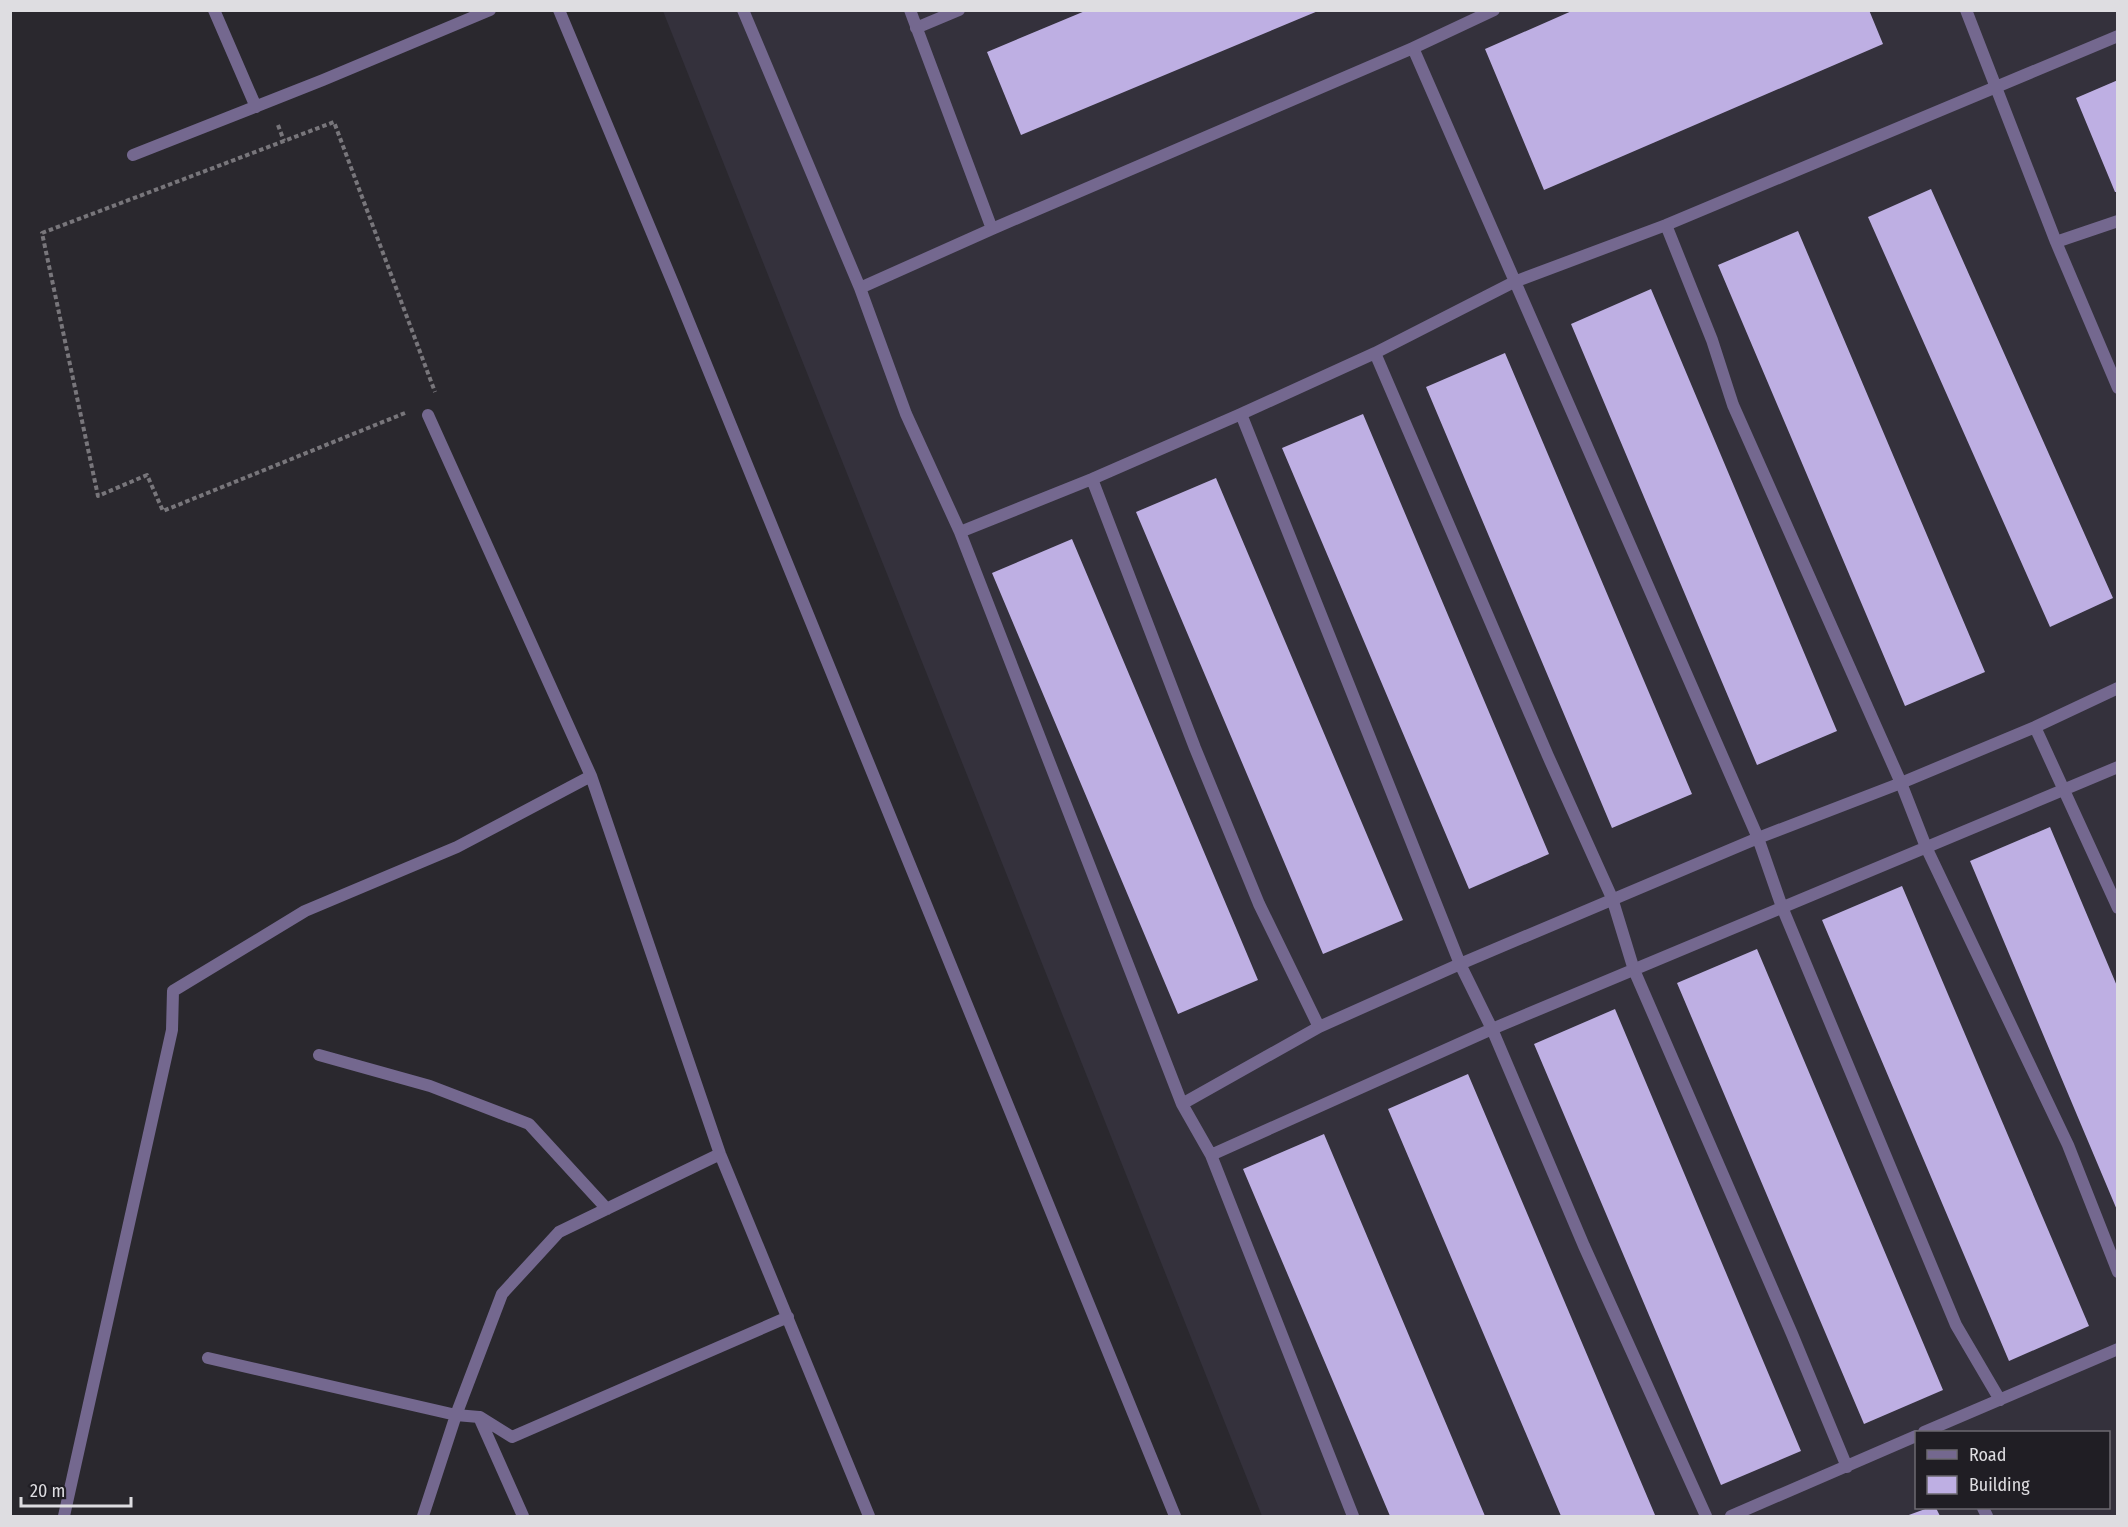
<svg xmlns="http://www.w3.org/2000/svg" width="2128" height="1527" font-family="'Fira Sans Condensed',sans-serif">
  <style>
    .built { fill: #34313c; fill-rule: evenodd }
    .building { fill: #beafe3 }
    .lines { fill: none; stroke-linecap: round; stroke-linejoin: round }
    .path { stroke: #78767b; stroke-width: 4; stroke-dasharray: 4.5 3; stroke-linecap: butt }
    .service { stroke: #74688f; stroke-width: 12 }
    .minor { stroke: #74688f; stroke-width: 12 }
    .tertiary { stroke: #74688f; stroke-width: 12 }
  </style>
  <rect width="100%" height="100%" fill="#2a282e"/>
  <path class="built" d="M663 11H2117V1516H1262ZM1916 1432H2108V1508H1916Z"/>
  <path class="building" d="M1574 10H1869L1883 44 1544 190 1485 49Z
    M1085 11H1318L1021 135 987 52Z
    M2118 80V192H2115L2076 98Z
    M1931 189 2113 598 2050 627 1868 217Z
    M1798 231 1985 672 1905 706 1718 265Z
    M1651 289 1837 731 1757 765 1571 324Z
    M1505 353 1692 794 1612 828 1426 387Z
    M1363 414 1549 854 1469 889 1282 448Z
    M1216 478 1403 920 1323 954 1136 512Z
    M1072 539 1258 980 1178 1014 992 573Z
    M2050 827 2117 986V1210L1970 861Z
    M1902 886 2089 1326 2009 1361 1822 920Z
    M1757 949 1943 1390 1864 1424 1677 983Z
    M1615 1009 1801 1451 1721 1485 1534 1044Z
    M1468 1074 1655 1515 1652 1516H1561L1388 1109Z
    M1324 1134 1485 1516H1390L1243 1169Z
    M1928 1508H1936L1940 1516H1906Z"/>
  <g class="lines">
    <path class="path" d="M278 125 284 141
      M405 413 163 511 147 475 98 496 42 233 334 122 435 392"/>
    <path class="service" d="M743 10 860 288 906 414 960 532 1182 1104
      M910 10 992 229
      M1494 10 1413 48 1758 838 1782 907 1956 1325 2000 1400
      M1966 10 2056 242 2118 388
      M916 28 959 10
      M1666 225 1712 340 1733 405 1901 783 1926 847 2068 1145 2118 1272
      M2056 242 2118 221
      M860 288 992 229 1413 48
      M1375 353 1548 756 1612 898 1634 970 1792 1334 1847 1467
      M1092 479 1195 748 1259 904 1319 1027
      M960 532 1092 479 1241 414
      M2035 727 2118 908
      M1211 1155 1492 1029 2118 767
      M1924 1432 2118 1349
      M1983 1508 1987 1516
      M1353 1516 1211 1155 1182 1104 1319 1027 1460 964 1758 838 1901 783 2035 727 2118 688
      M1706 1516 1584 1246 1492 1029 1460 964 1241 414 1375 353 1514 282 1666 225 2118 36
      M1731 1516 1916 1436"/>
    <path class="minor" d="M214 10 256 107
      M133 155 323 80 490 10
      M428 415 591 776 720 1154 869 1516
      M319 1055 430 1086 529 1124 607 1209
      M208 1358 456 1415 479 1417 523 1516
      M480 1417 512 1437 788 1317
      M64 1516 172 1030 173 991 305 911 457 847 591 776
      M423 1516 456 1415 502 1294 559 1232 720 1154"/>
    <path class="tertiary" d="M559 10 675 288 1175 1516"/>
  </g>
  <rect width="2128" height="1527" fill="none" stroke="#dedde1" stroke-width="24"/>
  <rect x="1915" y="1431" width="195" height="78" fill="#201e24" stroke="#6c6a70" stroke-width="1.5"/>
  <rect x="1927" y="1450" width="30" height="9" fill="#74688f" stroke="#6c6a70" stroke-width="1.5"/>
  <text x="1969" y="1461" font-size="18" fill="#dedde1">Road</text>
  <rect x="1927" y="1476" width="30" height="18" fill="#beafe3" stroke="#6c6a70" stroke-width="1.5"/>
  <text x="1969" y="1491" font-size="18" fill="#dedde1">Building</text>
  <path d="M21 1497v9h110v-9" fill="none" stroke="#dedde1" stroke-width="3"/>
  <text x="30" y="1497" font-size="18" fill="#dedde1" stroke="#201e24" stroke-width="4.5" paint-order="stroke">20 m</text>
</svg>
